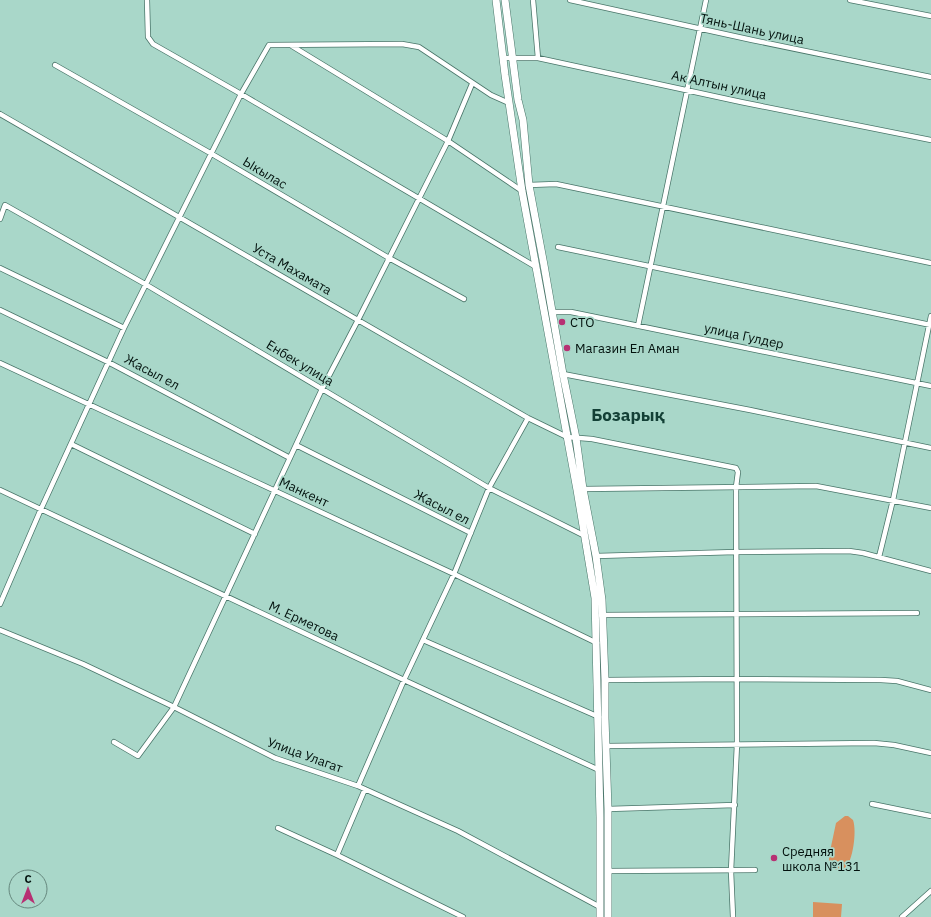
<svg xmlns="http://www.w3.org/2000/svg" width="931" height="917" font-family="'IBM Plex Sans',sans-serif">
  <style>
    .green { fill: #d8905e }
    .lines { fill: none; stroke-linecap: round; stroke-linejoin: round }
    .street-casing { stroke: #497569; stroke-width: 6 }
    .secondary-casing { stroke: #497569; stroke-width: 8 }
    .street { stroke: #fff; stroke-width: 4.5 }
    .secondary { stroke: #fff; stroke-width: 7 }
    .poi-dot { fill: #b73073; stroke: #a9d7c9; stroke-width: 1.5 }
    .labels { text-anchor: middle; dominant-baseline: central; stroke-width: 3.5; stroke-linejoin: round; paint-order: stroke }
    .street-label { font-size: 13px; fill: #02110d; stroke: #a9d7c9 }
    .poi-label { font-size: 13px; fill: #02110d; stroke: #a9d7c9; text-anchor: start }
    .district-label { font-size: 17px; font-weight: bold; fill: #134036; stroke: #a9d7c9 }
  </style>
  <rect width="100%" height="100%" fill="#a9d7c9"/>
  <path class="green" d="M845 816H848L853 820C857 831 853 861 845 869L836 870 829 863V856L836 823Z
    M813 902 842 904 841 917H813Z"/>
  <g class="lines">
    <defs>
      <path id="street" d="M147 0 148 37 153 44 241 94 536 267
        M533 0 538 58
        M570 0 752 40 931 77
        M850 0 931 16
        M292 46 448 141 522 191
        M503 58H538L741 102 931 140
        M55 65 212 154 389 258 464 299
        M0 114 528 418 567 437 592 439 736 468 738 472 736 487 737 744 731 871 733 917
        M529 185 556 184 931 263
        M0 219 5 205 145 284 489 488 585 536
        M558 247 931 325
        M0 268 124 328
        M0 310 108 362 290 458
        M552 312H571L931 386
        M638 326 706 0
        M0 363 454 574 597 643
        M563 374 750 410 931 448
        M71 444 255 534
        M296 445 471 533
        M583 489 816 486 931 508
        M0 490 404 680 599 770
        M596 556 736 552 849 551 863 553 931 571
        M879 557 893 500 931 316
        M0 604 41 509 124 328 241 94 269 45 402 44 419 47 491 95 509 103
        M601 615 917 613
        M0 630 83 664 174 707 275 758 358 786 458 831 600 907
        M423 640 599 717
        M605 680 737 679 881 680 897 681 931 690
        M114 742 138 756 174 707 322 389 358 320 448 141 472 84
        M606 746 874 743 894 745 931 753
        M358 786 404 680 454 574 489 488 528 418
        M872 804 931 816
        M608 809 735 805
        M278 828 337 855 463 917
        M337 855 365 789
        M608 871 755 870
        M902 917 931 891"/>
      <path id="secondary" d="M496 0 505 75 522 191 577 490 595 598 600 817V917
        M505 0 518 100 523 120 529 185 544 265 563 374 576 438 583 489 596 556 602 600 605 680V718L608 809V917"/>
    </defs>
    <use href="#street" class="street-casing"/>
    <use href="#secondary" class="secondary-casing"/>
    <use href="#street" class="street"/>
    <use href="#secondary" class="secondary"/>
  </g>
  <g class="poi-dot">
    <circle cx="562" cy="322" r="4"/>
    <circle cx="567" cy="348" r="4"/>
    <circle cx="774" cy="858" r="4"/>
  </g>
  <g class="labels">
    <g class="street-label">
      <text transform="translate(752 29) rotate(12)">Тянь-Шань улица</text>
      <text transform="translate(719 85) rotate(12)">Ак Алтын улица</text>
      <text transform="translate(265 173) rotate(31)">Ыкылас</text>
      <text transform="translate(292 269) rotate(30)">Уста Махамата</text>
      <text transform="translate(744 336) rotate(12)">улица Гулдер</text>
      <text transform="translate(300 363) rotate(31)">Енбек улица</text>
      <text transform="translate(152 372) rotate(28)">Жасыл ел</text>
      <text transform="translate(304 492) rotate(25)">Манкент</text>
      <text transform="translate(442 507) rotate(27)">Жасыл ел</text>
      <text transform="translate(304 621) rotate(25)">М. Ерметова</text>
      <text transform="translate(305 755) rotate(20)">Улица Улагат</text>
    </g>
    <g class="poi-label">
      <text x="570" y="322">СТО</text>
      <text x="575" y="348">Магазин Ел Аман</text>
      <text x="782" y="851">Средняя<tspan x="782" dy="15">школа №131</tspan></text>
    </g>
    <g class="district-label">
      <text x="628" y="415">Бозарық</text>
    </g>
  </g>
  <g transform="translate(28 889)"><circle r="19" fill="#a9d7c9" stroke="#66887e"/>
  <path d="M0-3L7 15L0 10L-7 15Z" fill="#b73073"/>
  <text y="-6" font-size="11" font-weight="bold" text-anchor="middle" fill="#02110d">С</text>
  </g>
</svg>
